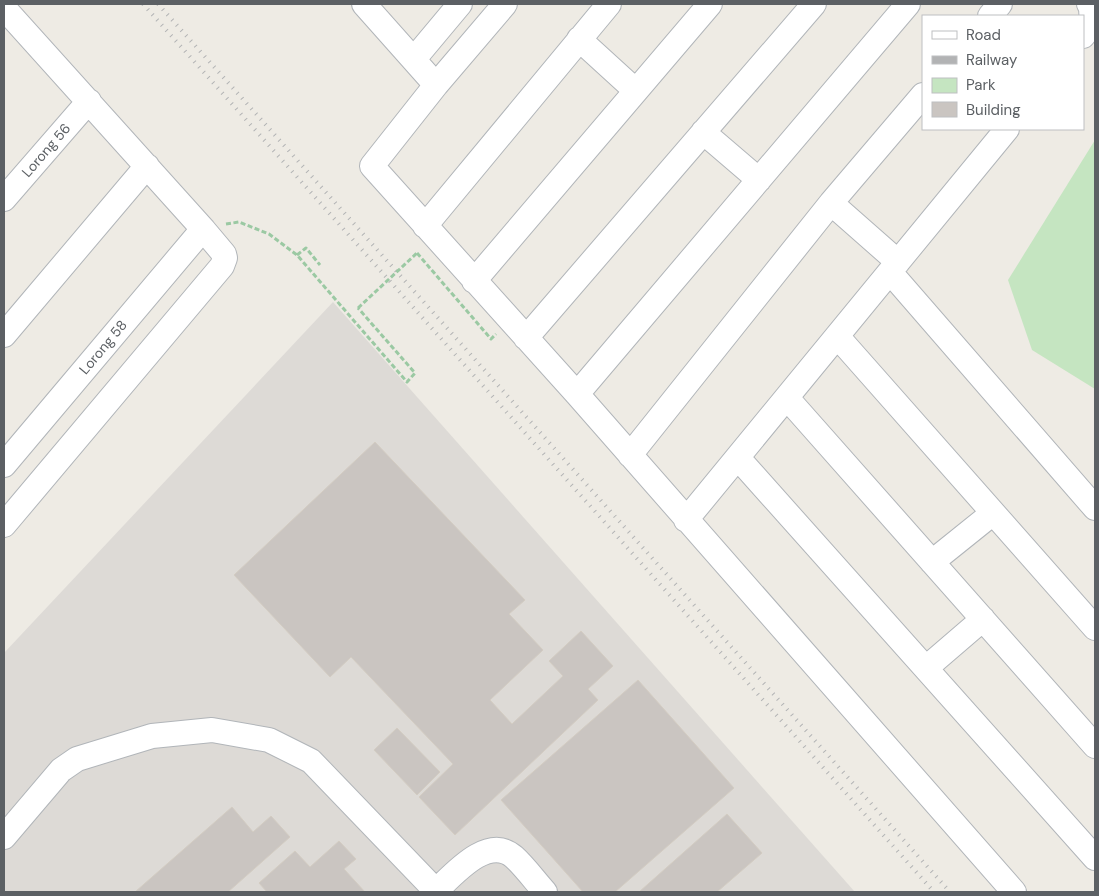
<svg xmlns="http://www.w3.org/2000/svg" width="1099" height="896" font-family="'DM Sans',sans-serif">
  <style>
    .industrial { fill: #dddad6 }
    .green { fill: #c5e5c1 }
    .building { fill: #cac5c1; stroke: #d3ccc2 }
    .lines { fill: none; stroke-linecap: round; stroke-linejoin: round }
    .minor-casing { stroke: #b1b5b9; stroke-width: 26 }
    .path { stroke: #9bc9a3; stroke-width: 3; stroke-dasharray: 5 2.5; stroke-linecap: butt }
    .minor { stroke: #fff; stroke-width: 24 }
    .rail { stroke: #b2b3b4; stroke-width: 4; stroke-dasharray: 1 6; stroke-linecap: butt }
    .path-bridge { stroke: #9bc9a3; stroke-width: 3; stroke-dasharray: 5 2.5; stroke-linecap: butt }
    .labels { text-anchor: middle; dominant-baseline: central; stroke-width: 4; stroke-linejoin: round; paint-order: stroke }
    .street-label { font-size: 14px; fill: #5c6064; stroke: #fff }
  </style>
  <rect width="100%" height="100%" fill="#eeebe4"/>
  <path class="industrial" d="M333 302 855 892H4V653Z"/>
  <path class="green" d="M1095 140V389L1032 350 1008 280Z"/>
  <path class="building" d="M375 442 525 600 509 614 543 650 490 700 512 724 563 676 549 661 581 631 613 666 588 689 598 700 455 835 419 797 453 764 351 657 330 677 234 575Z
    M638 680 734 788 615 892H583L501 800Z
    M397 728 440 772 417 795 374 750Z
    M232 807 253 832 271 816 290 837 228 892H135Z
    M727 814 762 853 717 892H639Z
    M339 841 356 859 344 869 365 892H267L259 883 295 851 310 867Z"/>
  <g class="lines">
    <defs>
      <path id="minor" d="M364 4 436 85
        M505 4 436 85 372 166 577 394 1014 892
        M4 8 203 229 224 254 225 258 222 266 4 525
        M990 16 1000 4
        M1083 36 1092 24 1091 8 1089 4
        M579 39 636 91
        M414 59 460 4
        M703 132 759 180
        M4 199 89 101
        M831 203 898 262
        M425 226 609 4
        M890 272 1095 508
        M474 281 710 4
        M4 335 147 166
        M837 336 1095 628
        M526 338 814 4
        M577 394 908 4
        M787 398 1095 746
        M630 455 831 203 923 95
        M738 458 1095 858
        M4 465 203 229
        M686 520 1007 129
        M932 562 993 513
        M926 668 983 619
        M4 837 61 770 77 759 152 736 212 730 269 740 311 761 437 892
        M436 891C454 874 488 834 514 857 525 867 535 881 545 892"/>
    </defs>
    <use href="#minor" class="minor-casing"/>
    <path class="path" d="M226 224 239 222 269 234 297 255 407 382 415 373 358 308
      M417 253 491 339 496 334
      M297 255 306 248 320 265"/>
    <use href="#minor" class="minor"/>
    <path class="rail" d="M143 4 934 892
      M158 4 950 892"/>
    <path class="path-bridge" d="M358 308 417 253"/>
  </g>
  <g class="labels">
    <g class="street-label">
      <text transform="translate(46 150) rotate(-49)">Lorong 56</text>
      <text transform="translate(103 347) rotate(-50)">Lorong 58</text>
    </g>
  </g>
  <rect width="1099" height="896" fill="none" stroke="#5c6064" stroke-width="10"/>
  <rect x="922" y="15" width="162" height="115" fill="#ffffff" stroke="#bebfc1"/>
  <rect x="932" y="31" width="25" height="8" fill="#ffffff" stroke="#bebfc1"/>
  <text x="966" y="40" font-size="15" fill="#5c6064">Road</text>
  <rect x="932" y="56" width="25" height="8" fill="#b2b3b4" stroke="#bebfc1"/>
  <text x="966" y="65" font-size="15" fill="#5c6064">Railway</text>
  <rect x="932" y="78" width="25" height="15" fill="#c5e5c1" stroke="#bebfc1"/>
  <text x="966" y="90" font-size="15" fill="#5c6064">Park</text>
  <rect x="932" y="102" width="25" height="15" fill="#cac5c1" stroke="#bebfc1"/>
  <text x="966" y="115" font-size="15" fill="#5c6064">Building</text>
</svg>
